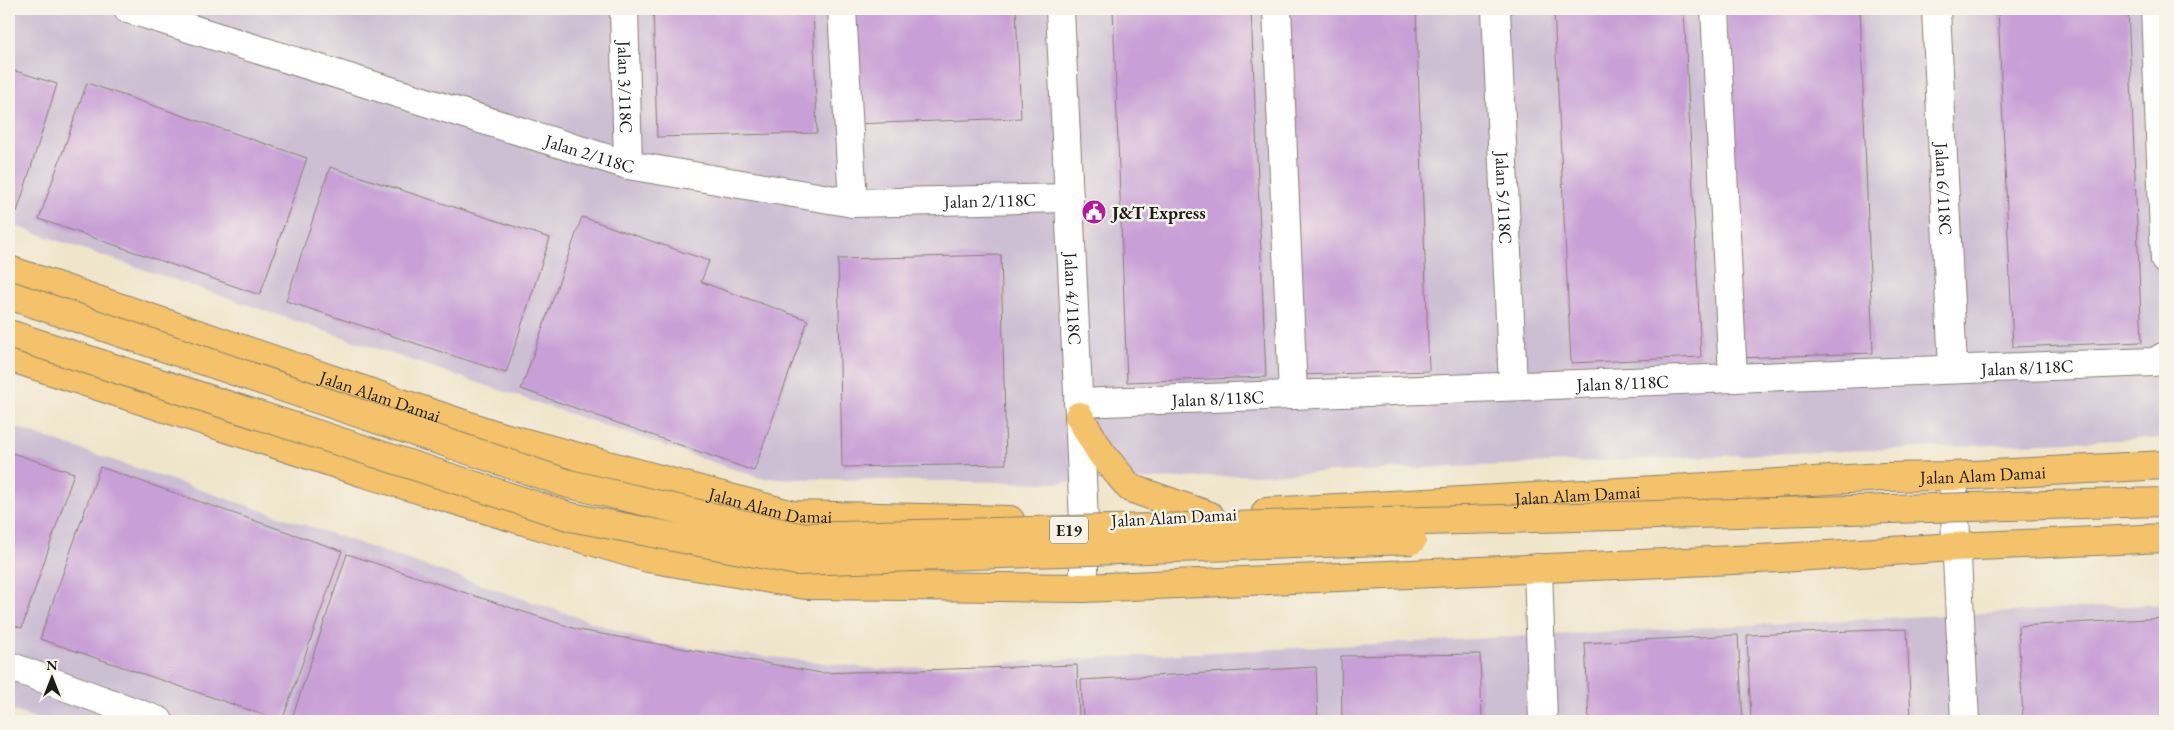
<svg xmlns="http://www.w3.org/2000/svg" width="2174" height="730" font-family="'EB Garamond',serif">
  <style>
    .industrial { fill: #ccbed3 }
    .building { fill: #c89fd6 }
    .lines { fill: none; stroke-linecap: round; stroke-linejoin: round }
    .minor-casing { stroke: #868073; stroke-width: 30 }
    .major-casing { stroke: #868073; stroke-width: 30 }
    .minor { stroke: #fff; stroke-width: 28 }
    .major { stroke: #f3c26a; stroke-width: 28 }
    .highway-bridge-casing { stroke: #868073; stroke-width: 30; stroke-linecap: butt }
    .highway-bridge { stroke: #f3c26a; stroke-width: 28 }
    .labels { text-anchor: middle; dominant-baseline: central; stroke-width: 5; stroke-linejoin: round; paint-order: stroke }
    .shield { fill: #f7f3e8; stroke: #5e5c59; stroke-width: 1 }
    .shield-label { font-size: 16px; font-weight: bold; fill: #1c1c1c }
    .street-label { font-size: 18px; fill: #1c1c1c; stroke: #f7f3e8 }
    .poi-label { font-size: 18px; font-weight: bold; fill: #1c1c1c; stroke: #f7f3e8; text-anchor: start }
  </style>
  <rect width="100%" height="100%" fill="#f7f3e8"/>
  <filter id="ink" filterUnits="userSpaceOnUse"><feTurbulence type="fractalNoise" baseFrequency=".02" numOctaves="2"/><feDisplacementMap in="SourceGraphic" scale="10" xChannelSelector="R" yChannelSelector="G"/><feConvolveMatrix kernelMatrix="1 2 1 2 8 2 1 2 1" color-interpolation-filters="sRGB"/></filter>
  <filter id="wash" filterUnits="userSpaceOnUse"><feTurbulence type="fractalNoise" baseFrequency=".0096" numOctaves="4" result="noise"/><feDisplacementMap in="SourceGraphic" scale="20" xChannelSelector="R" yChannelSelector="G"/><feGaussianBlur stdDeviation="1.12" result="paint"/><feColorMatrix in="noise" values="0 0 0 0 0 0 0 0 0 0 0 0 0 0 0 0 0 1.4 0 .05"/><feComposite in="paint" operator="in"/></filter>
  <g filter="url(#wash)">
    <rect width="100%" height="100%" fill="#efe5ca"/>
    <path class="industrial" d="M9 9H2165V438L1057 483 760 478 9 224Z
      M9 425 657 644 878 669 2165 604V721H43L9 709Z"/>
    <g id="blocks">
      <path class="building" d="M653 9H813L817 133 657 137Z
        M849 9H1016L1021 118 853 124Z
        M1113 9H1251L1266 377 1127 382Z
        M1285 9H1416L1429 371 1298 375Z
        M1554 9H1684L1701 357 1571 363Z
        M1726 9H1860L1873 353 1738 358Z
        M1998 9H2128L2142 342 2013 347Z
        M9 69 57 84 17 212 9 209Z
        M87 83 307 158 260 295 39 219Z
        M330 167 550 238 506 373 286 301Z
        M582 217 709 261 701 282 808 320 754 471 521 389Z
        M1001 255 1006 464 842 467 838 259Z
        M9 452 74 473 22 628 9 624Z
        M100 467 342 551 282 721 40 639Z
        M347 554 579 630 821 673 1077 665 1079 721H291Z
        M2165 618V721H2023L2018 626Z
        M1907 629 1911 721H1751L1747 635Z
        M1738 635 1743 721H1589L1585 643Z
        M1480 654 1482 721H1342L1341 656Z
        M1316 667 1318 721H1083L1081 680Z"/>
    </g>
  </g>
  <g filter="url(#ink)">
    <use href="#blocks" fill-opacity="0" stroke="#868073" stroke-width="1"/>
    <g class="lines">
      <defs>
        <g id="minor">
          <path id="s1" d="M128 9 628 165 853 203 1069 198"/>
          <path id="s2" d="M624 9 628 165"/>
          <path d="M842 9 853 203"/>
          <path id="s3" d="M1060 9 1084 521V588"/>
          <path d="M1277 9 1293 395"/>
          <path id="s4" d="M1496 9 1513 386"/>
          <path d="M1715 9 1733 378"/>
          <path id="s5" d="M1936 9 1953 369"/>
          <path d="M2155 9 2165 260"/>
          <path id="s6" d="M1078 403 2154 362 2165 356"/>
          <path d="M1953 476 1965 721"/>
          <path d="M1538 568 1543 721"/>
          <path d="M9 666 159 721"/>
        </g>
        <g id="major">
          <path id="s7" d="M9 270 496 435 793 515 1010 520"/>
          <path d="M9 357 364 473 648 558 806 585 1084 588 1780 558 1955 547 2165 538"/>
          <path d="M1079 416 1101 453 1130 488 1210 516"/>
          <path id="s8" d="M1266 512 1884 477 1953 476 2165 465"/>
        </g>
      </defs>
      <use href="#minor" class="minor-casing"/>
      <use href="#major" class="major-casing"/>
      <use href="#minor" class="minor"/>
      <use href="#major" class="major"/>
      <defs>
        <path id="highway-bridge" d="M9 295 569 484 799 537 2165 502
          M9 334 571 517 797 561 1412 540"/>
      </defs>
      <use href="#highway-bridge" class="highway-bridge-casing"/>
      <use href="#highway-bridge" class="highway-bridge"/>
    </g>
  </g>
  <defs>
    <symbol id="civic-disc" viewBox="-11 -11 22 22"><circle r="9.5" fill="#b5179e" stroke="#f7f3e8"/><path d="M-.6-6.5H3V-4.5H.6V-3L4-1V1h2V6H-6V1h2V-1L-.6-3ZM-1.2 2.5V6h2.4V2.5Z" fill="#fff"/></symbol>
  </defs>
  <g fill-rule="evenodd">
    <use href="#civic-disc" x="1080" y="198" width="28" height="28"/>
  </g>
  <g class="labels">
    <rect class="shield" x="1050" y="516.5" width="38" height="27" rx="4"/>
    <g class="shield-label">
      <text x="1069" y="530">E19</text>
    </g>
    <g class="street-label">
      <text stroke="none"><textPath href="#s2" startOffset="78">Jalan 3/118C</textPath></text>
      <text stroke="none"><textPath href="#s1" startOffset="484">Jalan 2/118C</textPath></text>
      <text stroke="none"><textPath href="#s5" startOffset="180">Jalan 6/118C</textPath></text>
      <text stroke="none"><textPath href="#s4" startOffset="189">Jalan 5/118C</textPath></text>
      <text stroke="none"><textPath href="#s1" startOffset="889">Jalan 2/118C</textPath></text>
      <text stroke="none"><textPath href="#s3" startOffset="290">Jalan 4/118C</textPath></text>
      <text stroke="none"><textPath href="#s6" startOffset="950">Jalan 8/118C</textPath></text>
      <text stroke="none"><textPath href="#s6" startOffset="545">Jalan 8/118C</textPath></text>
      <text stroke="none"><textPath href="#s7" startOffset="392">Jalan Alam Damai</textPath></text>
      <text stroke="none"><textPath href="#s6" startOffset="140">Jalan 8/118C</textPath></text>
      <text stroke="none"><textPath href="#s8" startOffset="718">Jalan Alam Damai</textPath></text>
      <text stroke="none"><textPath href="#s8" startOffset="312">Jalan Alam Damai</textPath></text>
      <text stroke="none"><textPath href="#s7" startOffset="798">Jalan Alam Damai</textPath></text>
      <text transform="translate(1174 517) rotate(-3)">Jalan Alam Damai</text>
    </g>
    <g class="poi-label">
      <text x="1112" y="212">J&amp;T Express</text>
    </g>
  </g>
  <rect width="2174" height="730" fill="none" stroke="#f7f3e8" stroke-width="30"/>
  <g transform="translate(52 678)" stroke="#f7f3e8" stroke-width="4" paint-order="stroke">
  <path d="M0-4L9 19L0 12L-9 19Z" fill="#1c1c1c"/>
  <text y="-8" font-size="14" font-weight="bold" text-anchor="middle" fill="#1c1c1c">N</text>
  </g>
</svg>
